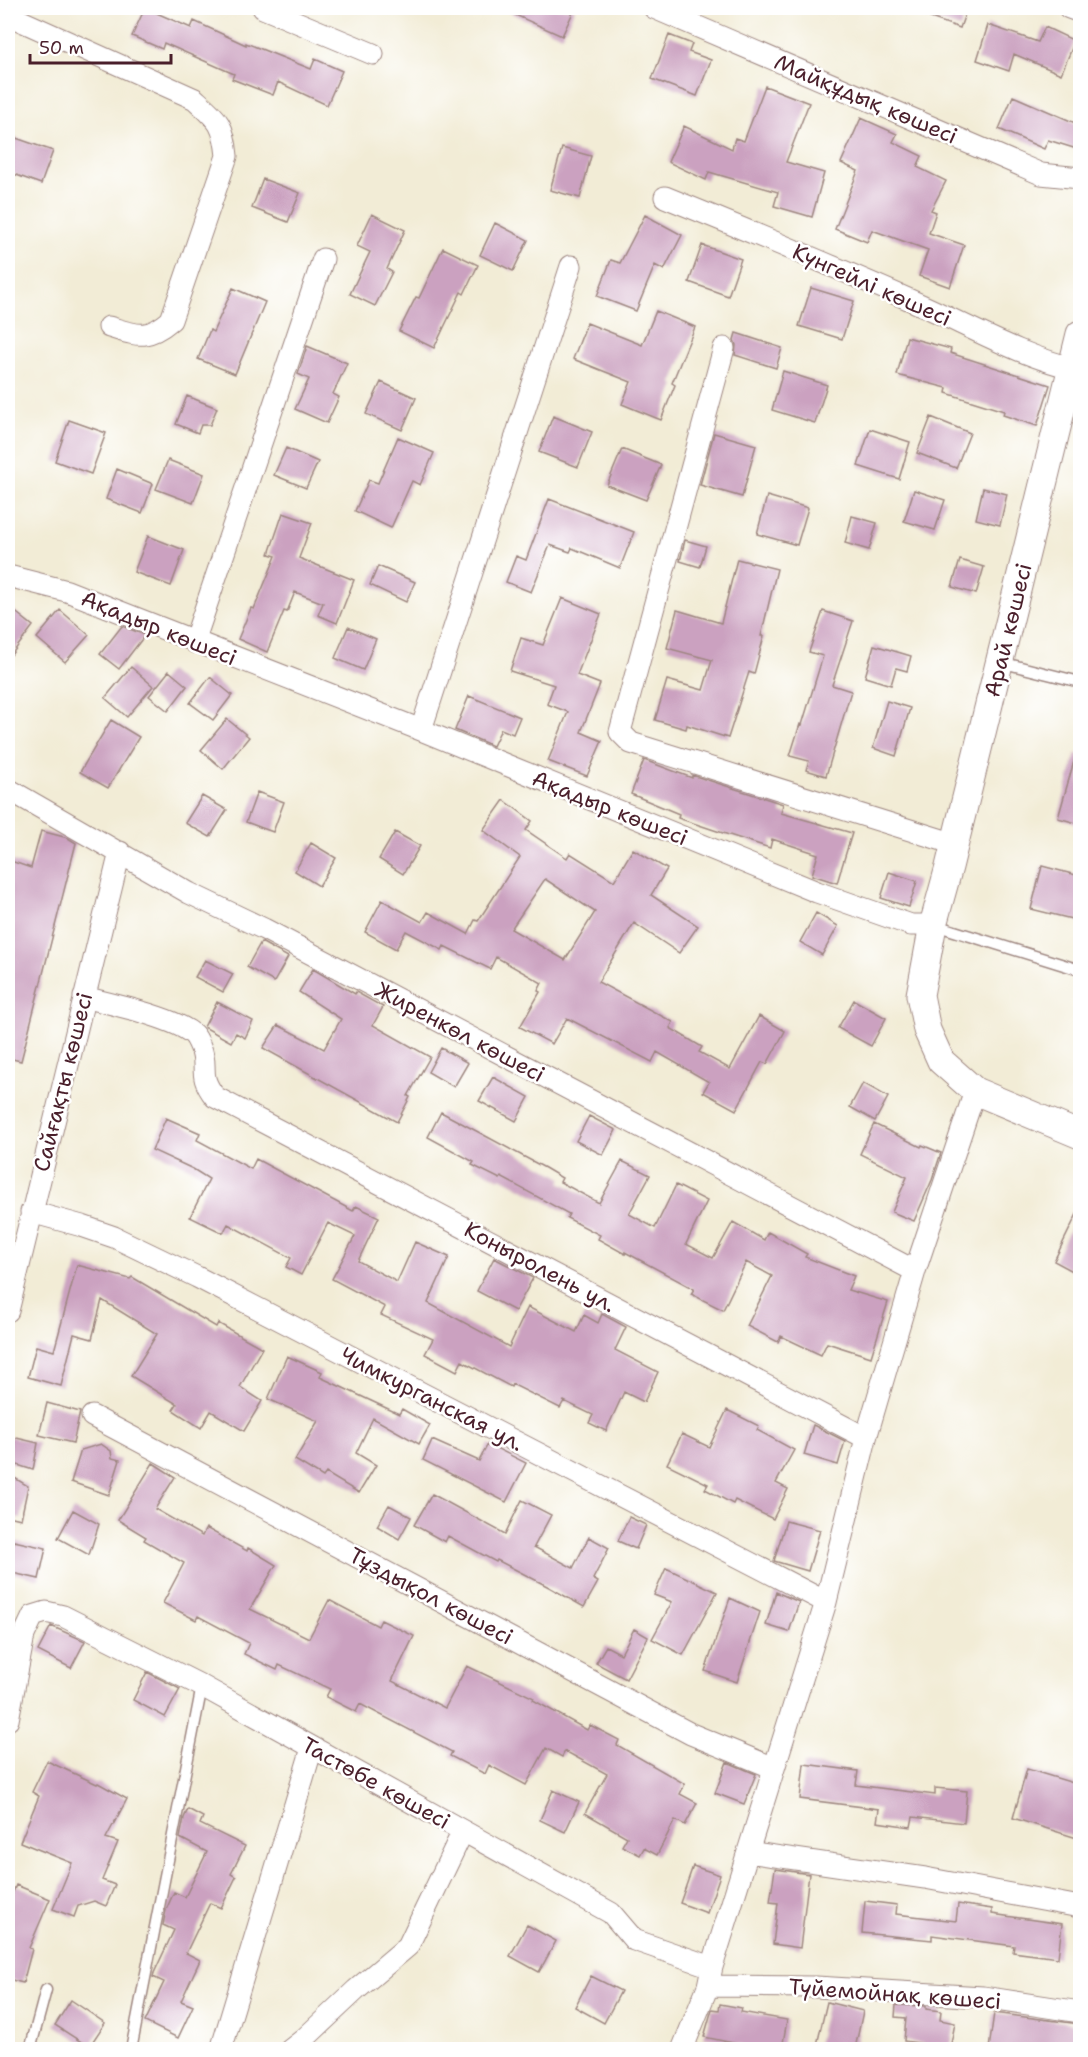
<svg xmlns="http://www.w3.org/2000/svg" width="1088" height="2057" font-family="'Shantell Sans',sans-serif">
  <style>
    .building { fill: #cba1c0; fill-rule: evenodd }
    .lines { fill: none; stroke-linecap: round; stroke-linejoin: round }
    .service-casing { stroke: #9e8680; stroke-width: 13 }
    .minor-casing { stroke: #9e8680; stroke-width: 23 }
    .tertiary-casing { stroke: #9e8680; stroke-width: 29 }
    .service { stroke: #fff; stroke-width: 10 }
    .minor { stroke: #fff; stroke-width: 21 }
    .tertiary { stroke: #fff; stroke-width: 27 }
    .labels { text-anchor: middle; dominant-baseline: central; stroke-width: 5; stroke-linejoin: round; paint-order: stroke }
    .street-label { font-size: 22px; fill: #4a1f2b; stroke: #fff }
  </style>
  <rect width="100%" height="100%" fill="#fff"/>
  <filter id="ink" filterUnits="userSpaceOnUse"><feTurbulence type="fractalNoise" baseFrequency=".0167" numOctaves="2"/><feDisplacementMap in="SourceGraphic" scale="12" xChannelSelector="R" yChannelSelector="G"/><feConvolveMatrix kernelMatrix="1 2 1 2 8 2 1 2 1" color-interpolation-filters="sRGB"/></filter>
  <filter id="wash" filterUnits="userSpaceOnUse"><feTurbulence type="fractalNoise" baseFrequency=".008" numOctaves="4" result="noise"/><feDisplacementMap in="SourceGraphic" scale="24" xChannelSelector="R" yChannelSelector="G"/><feGaussianBlur stdDeviation="1.35" result="paint"/><feColorMatrix in="noise" values="0 0 0 0 0 0 0 0 0 0 0 0 0 0 0 0 0 1.4 0 .05"/><feComposite in="paint" operator="in"/></filter>
  <g filter="url(#wash)">
    <rect width="100%" height="100%" fill="#f2ecd6"/>
    <g id="blocks">
      <path class="building" d="M145 8 191 28 194 21 246 45V43L311 69 315 59 342 71 327 105 278 82 273 95 232 79 234 74 164 43 162 49 132 36Z
        M500 8H575L562 36Z
        M907 8H967L960 28 907 10Z
        M988 25 1038 42 1045 27 1075 41 1061 74 1014 54 1009 71 977 60Z
        M669 35 692 44 689 52 711 60 697 96 652 79Z
        M765 86 809 103 786 162 824 173 812 217 774 206 778 192 709 172 706 180 668 162 684 126 732 149 735 138 744 141Z
        M1013 96 1080 125V150L1048 140 1044 149 999 129Z
        M861 118 897 134 893 142 922 156 917 167 946 181 931 210 936 212 929 233 964 245 950 287 919 276 928 250 872 230 867 242 835 229 858 171 841 163Z
        M16 138 53 151 41 184 8 172V161Z
        M562 148 591 156 580 198 550 190Z
        M263 179 300 193 288 222 252 208Z
        M372 214 405 230 387 269 392 272 375 306 350 294 370 252 357 246Z
        M645 215 682 235 664 270 655 265 636 311 597 296 611 260 620 263Z
        M495 223 528 240 513 271 480 255Z
        M702 245 741 259 728 296 689 282Z
        M443 248 478 265 464 294 461 292 434 348 399 331 416 297 419 298Z
        M233 288 265 302 235 374 198 359 210 330 213 332Z
        M811 288 854 301 842 339 799 326Z
        M656 311 695 327 672 383 675 385 661 420 622 404 631 382 573 359 587 323 642 345Z
        M736 333 782 348 776 368 735 355 736 345 734 340Z
        M907 337 951 349 950 353 1050 385 1037 426 1003 415 1004 411 946 393 947 388 897 375Z
        M307 346 347 363 333 394 339 397 327 423 295 409 309 379 298 374Z
        M783 371 827 385 815 423 772 410Z
        M381 382 416 398 402 430 366 414Z
        M187 396 217 408 210 425H201L198 433 176 424Z
        M553 416 592 432 578 467 539 452Z
        M931 417 970 433 956 468 917 453Z
        M69 420 106 433 91 474 55 461Z
        M870 429 910 442 899 479 858 466Z
        M714 433 756 445 742 497 700 485Z
        M398 437 434 453 420 485 412 481 391 528 355 511 369 480 378 483Z
        M286 448 318 462 306 488 274 475Z
        M622 449 661 465 646 500 607 485Z
        M168 460 204 474 193 503 156 489Z
        M117 469 153 484 142 513 106 499Z
        M983 488 1007 494 1000 525 976 519Z
        M914 490 945 500 935 530 904 521Z
        M767 496 808 508 797 545 757 534Z
        M549 499 634 532 620 568 572 548 570 552 550 545 531 592 506 582 516 556 526 560Z
        M283 513 312 523 299 558 354 580 337 623 318 615 323 603 295 592 287 612 284 611 267 652 238 639 251 608 254 609 276 556 269 554Z
        M852 516 877 523 869 550 845 543Z
        M148 536 184 550 171 586 134 572Z
        M685 540 706 546 700 567 680 561Z
        M737 559 777 569 761 636H764L754 674 749 672 728 738 687 725 686 729 655 720 667 680 703 690 712 660 667 648 677 610 721 623Z
        M960 560 984 567 976 594 952 587Z
        M378 566 415 582 406 602 370 585Z
        M562 598 601 614 577 675 600 684 581 732 602 741 587 776 548 761 568 712 547 704 554 685 510 671 521 638 543 645Z
        M8 606 33 626 8 659Z
        M60 610 89 635 65 662 37 638Z
        M823 611 853 621 832 685 851 691 826 776 806 770 809 761 790 756 800 724 802 725 823 656 809 652Z
        M122 626 145 635 119 669 100 654Z
        M348 627 376 639 363 670 335 658Z
        M874 645 911 656 907 671 896 668 891 685 865 677Z
        M131 667 153 686 127 717 105 698Z
        M169 671 187 686 168 711 149 696Z
        M210 677 232 695 213 720 190 703Z
        M469 696 520 717 513 734 501 729 493 746 455 730Z
        M887 701 910 708 896 756 873 748Z
        M227 719 249 737 223 769 201 750Z
        M111 720 139 737 108 788 80 772Z
        M1076 754 1080 755V824L1058 818Z
        M644 760 692 778V775L783 804 781 813 852 833 837 883 812 875 818 854 772 839 770 848 723 833 678 818 679 814 631 794Z
        M257 792 284 802 273 832 246 822Z
        M202 796 227 810 210 837 185 823Z
        M504 800 532 821 526 830 567 858 570 853 614 881 633 849 667 869 651 895 698 926 679 953 634 923 598 982 673 1022 670 1028 702 1047 699 1052 730 1069 759 1016 785 1031 767 1064 762 1062 736 1110 703 1092 709 1082 657 1052 652 1062 567 1018 552 1044 520 1027 540 992 538 991 542 983 496 957 490 969 444 946 442 950 406 931 396 949 365 932 382 900 422 922 428 912 468 934 475 920 478 921 520 857 483 830ZM545 879 595 912 565 960 511 929Z
        M41 831 68 838 76 843 21 1061 8 1058V860L31 868Z
        M395 832 420 846 403 874 379 859Z
        M311 843 336 858 319 886 295 871Z
        M1042 866 1080 876V921L1031 909Z
        M889 872 917 881 909 907 881 898Z
        M816 913 838 926 822 955 800 942Z
        M261 942 288 957 274 982 247 967Z
        M205 960 233 974 223 992 195 977Z
        M313 969 355 994 356 992 383 1007 373 1025 430 1057 408 1096 410 1097 397 1122 263 1048 278 1025 324 1049 341 1019 299 992Z
        M854 1000 886 1018 871 1046 838 1028Z
        M217 1002 253 1021 245 1038 236 1033 231 1042 204 1027Z
        M441 1048 468 1063 454 1087 428 1072Z
        M493 1077 529 1097 516 1121 479 1101Z
        M863 1083 888 1097 875 1121 850 1107Z
        M441 1112 545 1168 562 1178 560 1182 599 1203 622 1161 650 1175 629 1214 655 1228 676 1185 707 1201 686 1244 713 1258 733 1222 764 1240 768 1232 807 1254 805 1257 854 1276 848 1290 888 1302 871 1357 827 1343 821 1355 781 1336 778 1342 747 1326 772 1276 746 1262 723 1310 691 1294 694 1289 625 1252V1254L598 1239 600 1235 567 1218 569 1214 501 1177 500 1179 472 1165 474 1162 428 1137Z
        M589 1116 616 1130 603 1155 576 1141Z
        M166 1118 200 1133 197 1140 251 1169 256 1159 353 1211 356 1206 379 1217 358 1261 397 1282 415 1242 449 1257 428 1303 509 1347 528 1307 576 1332 584 1315 598 1323 602 1314 626 1327 615 1350 658 1372 644 1402 624 1392 606 1431 589 1423 593 1415 564 1401 560 1408 512 1384 511 1387 462 1361 457 1371 425 1354 433 1339 381 1315 385 1307 332 1279 355 1236 328 1223 301 1275 286 1267 291 1258 228 1224 223 1233 190 1217 209 1179 193 1169 152 1150Z
        M874 1124 921 1147 922 1145 941 1153 932 1180 914 1221 892 1212 907 1177 860 1154Z
        M1080 1208V1275L1054 1261Z
        M494 1258 533 1278 515 1311 477 1291Z
        M77 1265 130 1279 132 1277 216 1327 218 1323 262 1348 240 1387 262 1401 244 1431 211 1411 201 1428 173 1410 177 1404 131 1376 157 1334 102 1300 92 1339 74 1334 61 1386 28 1377 36 1346 54 1351Z
        M287 1356 322 1372 320 1377 399 1414 402 1409 430 1425 419 1444 373 1418 356 1453 376 1465 359 1493 326 1473 323 1477 295 1460 318 1421 268 1399Z
        M47 1403 80 1412 73 1443 39 1435Z
        M727 1410 759 1426 757 1430 794 1450 776 1483 788 1489 773 1519 735 1500 733 1504 705 1489 708 1484 667 1464 682 1434 709 1447Z
        M813 1425 845 1441 838 1465 804 1455Z
        M8 1436 38 1443 33 1470 8 1462Z
        M432 1440 479 1461 488 1444 526 1463 506 1502 423 1460Z
        M101 1444 111 1451 112 1458 120 1460 109 1495 71 1482 81 1450Z
        M153 1463 175 1477 155 1509 202 1536 206 1528 247 1551 248 1548 276 1565 250 1609 309 1638 329 1600 378 1626 381 1620 414 1636 392 1681 445 1708 467 1666 534 1698 533 1700 587 1730 590 1725 619 1740 617 1745 685 1784 680 1794 697 1803 685 1825 675 1820 657 1855 644 1848 640 1855 622 1846 627 1837 585 1813 607 1774 565 1751 562 1757 546 1748 526 1785 489 1765 485 1774 450 1756 452 1752 360 1704 356 1712 326 1697 330 1689 279 1665 277 1670 244 1654 249 1643 198 1616 196 1620 163 1603 184 1563 144 1540 146 1537 118 1520Z
        M8 1474 28 1486 21 1519 8 1516Z
        M432 1494 505 1534 522 1500 551 1515 534 1547 573 1568 589 1537 609 1548 593 1579 598 1582 584 1607 549 1587 497 1560 496 1562 448 1536 445 1542 414 1525Z
        M389 1505 411 1517 399 1539 377 1526Z
        M73 1510 99 1524 89 1555 58 1538Z
        M629 1517 646 1525 636 1549 618 1541Z
        M786 1521 820 1530 808 1571 774 1561Z
        M14 1541 46 1548 39 1579 8 1572Z
        M666 1568 717 1592 683 1655 652 1639 672 1602 654 1595Z
        M776 1592 799 1602 789 1632 766 1625Z
        M730 1598 760 1612 737 1682 705 1671Z
        M51 1626 85 1641 71 1668 38 1651Z
        M634 1629 648 1637 626 1679 596 1663 606 1646 621 1654Z
        M147 1672 180 1689 165 1717 133 1700Z
        M47 1761 97 1784 98 1783 127 1799 106 1838 118 1842 102 1880 115 1885 106 1906 94 1901 78 1906 74 1917 53 1909 72 1863 20 1842 39 1796 32 1792Z
        M727 1762 756 1774 744 1804 715 1793Z
        M804 1764 858 1771 856 1785 935 1795V1788L967 1791 964 1823 913 1817 911 1827 877 1822 879 1809 800 1799Z
        M1027 1769 1080 1785V1839L1013 1818Z
        M553 1790 579 1802 565 1832 540 1820Z
        M188 1809 203 1817 200 1824 245 1846 231 1874 236 1877 221 1908 210 1903 186 1953 200 1960 181 2001 193 2006 178 2038 145 2022 164 1982 153 1977 154 1973 174 1930 163 1925 166 1910 174 1892 185 1897 207 1852 180 1838 184 1818Z
        M693 1866 720 1875 707 1913 680 1903Z
        M775 1869 809 1874 800 1948 773 1944 778 1903 770 1902Z
        M16 1885 50 1899 29 1948 32 1949 23 1983 8 1979V1904Z
        M865 1901 897 1905 896 1914 956 1921 958 1904 992 1909V1914L1062 1924 1058 1958 1013 1952 1014 1946 932 1935V1940L862 1933Z
        M527 1925 556 1941 539 1972 510 1956Z
        M591 1976 621 1991 604 2023 575 2007Z
        M71 2000 105 2023 89 2047 55 2025Z
        M827 2002 863 2011 855 2049H816Z
        M720 2004 742 2008 741 2012 787 2020 782 2049H742L743 2045 704 2037 712 2009 719 2010Z
        M896 2005 926 2006V2009L941 2011 940 2020 955 2023 950 2049H924L925 2044 904 2041 906 2018 895 2017Z
        M994 2013 1080 2024 1077 2049H989Z"/>
    </g>
  </g>
  <g filter="url(#ink)">
    <use href="#blocks" fill-opacity="0" stroke="#9e8680" stroke-width="1.5"/>
    <g class="lines">
      <defs>
        <path id="service" d="M1000 662 1080 682
          M935 925 1080 970
          M30 2050 46 1990
          M131 2050 202 1686"/>
        <path id="minor" d="M263 8 373 54
          M654 8 1041 174 1080 178
          M1069 8 1080 12
          M8 15 195 99C218 120 224 124 227 156L171 320C146 341 137 335 109 327
          M665 197C749 231 833 266 917 303 971 327 1022 357 1080 370
          M724 348 620 732 631 743 955 844
          M8 576 67 591 421 730 817 892 911 925H933
          M194 642 323 259
          M421 730 571 266
          M8 789 189 893 264 929 915 1271
          M84 997C111 1004 173 1017 193 1034 196 1037 198 1041 200 1046 210 1068 196 1073 215 1097L866 1438
          M31 1212 82 1226 114 1237 197 1277 826 1602
          M8 1311 120 852
          M92 1416 691 1734 774 1768
          M8 1720 24 1635 33 1616 46 1612 63 1616 202 1686 611 1913 634 1940 712 1967
          M748 1852 925 1878 1080 1907
          M708 1986 816 1987 983 1997 1080 2012
          M221 2050 312 1748
          M290 2050 304 2039 356 1990 408 1946 463 1831
          M682 2050 708 1986 712 1967 826 1602 866 1438 915 1271 975 1091"/>
        <path id="tertiary" d="M1080 334 949 867 933 925 920 995 927 1030 941 1061 975 1091 1080 1135"/>
      </defs>
      <use href="#service" class="service-casing"/>
      <use href="#minor" class="minor-casing"/>
      <use href="#tertiary" class="tertiary-casing"/>
      <use href="#service" class="service"/>
      <use href="#minor" class="minor"/>
      <use href="#tertiary" class="tertiary"/>
    </g>
  </g>
  <g class="labels">
    <g class="street-label">
      <text transform="translate(866 99) rotate(23)">Майқұдық көшесі</text>
      <text transform="translate(872 285) rotate(24)">Күнгейлі көшесі</text>
      <text transform="translate(159 628) rotate(22)">Ақадыр көшесі</text>
      <text transform="translate(1008 630) rotate(-76)">Арай көшесі</text>
      <text transform="translate(610 808) rotate(22)">Ақадыр көшесі</text>
      <text transform="translate(460 1032) rotate(28)">Жиренкөл көшесі</text>
      <text transform="translate(63 1082) rotate(-76)">Сайғақты көшесі</text>
      <text transform="translate(540 1267) rotate(28)">Коныролень ул.</text>
      <text transform="translate(432 1399) rotate(27)">Чимкурганская ул.</text>
      <text transform="translate(431 1596) rotate(28)">Тұздықол көшесі</text>
      <text transform="translate(376 1783) rotate(29)">Тастөбе көшесі</text>
      <text transform="translate(895 1994) rotate(4)">Түйемойнақ көшесі</text>
    </g>
  </g>
  <rect width="1088" height="2057" fill="none" stroke="#fff" stroke-width="30"/>
  <path d="M30 54v9h141v-9" fill="none" stroke="#4a1f2b" stroke-width="3"/>
  <text x="39" y="54" font-size="18" fill="#4a1f2b" stroke="#ffffff" stroke-width="4.5" paint-order="stroke">50 m</text>
</svg>
